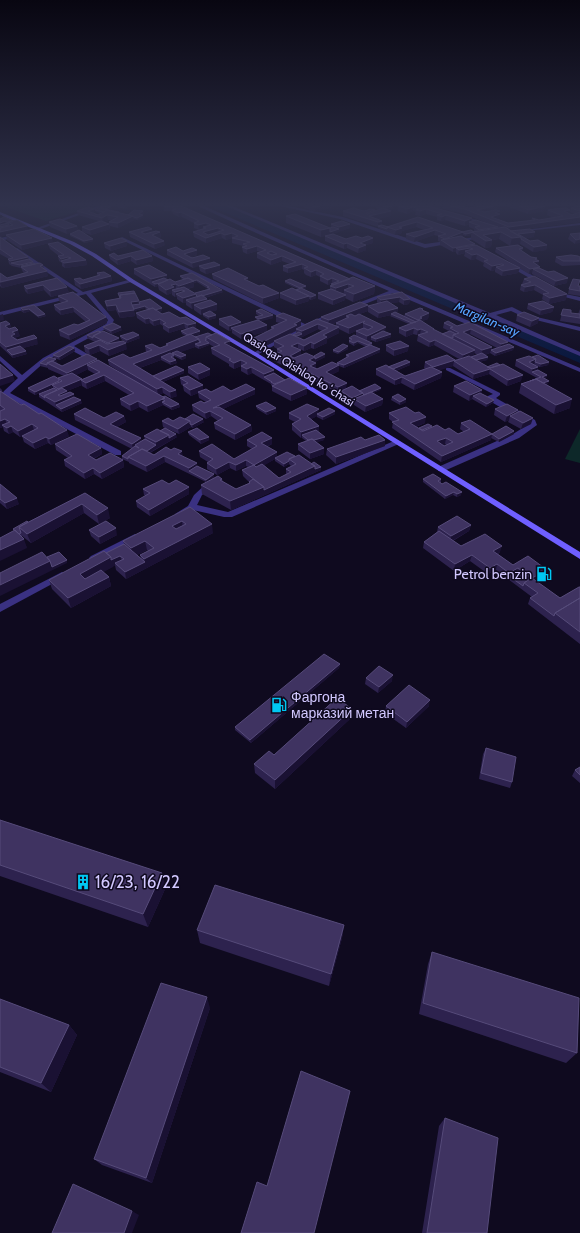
<svg xmlns="http://www.w3.org/2000/svg" width="580" height="1233" font-family="Cabin,sans-serif">
  <style>
    .green { fill: #0d2829 }
    .lines { fill: none; stroke-linecap: round; stroke-linejoin: round }
    .river { fill: #05153d; fill-rule: evenodd }
    .street { fill: #3a3182; fill-rule: evenodd }
    .secondary { fill: #6f5fff; fill-rule: evenodd }
    .wall { fill: #2d224e; fill-rule: evenodd }
    .shaded-wall { fill: #1a1133 }
    .building { fill: #3f3361; stroke: #564b7a; fill-rule: evenodd }
    .labels { text-anchor: middle; dominant-baseline: central; stroke-width: 3; stroke-linejoin: round; paint-order: stroke }
    .far-street-label { font-size: 12px; fill: #d2c8ff; stroke: #0f0a1f }
    .far-water-label { font-size: 13px; font-style: italic; fill: #56a4ff; stroke: #0f0a1f }
    .poi-label { font-size: 14px; fill: #d2c8ff; stroke: #0f0a1f; text-anchor: end }
    .near-poi-label { font-size: 17px; fill: #d2c8ff; stroke: #0f0a1f; text-anchor: start }
  </style>
  <rect width="100%" height="100%" fill="#0f0a1f"/>
  <path class="green" d="M3 206H96L46 221Z
    M580 429V463L565 459Z"/>
  <g class="lines">
    <path class="river" d="M212 206H228L580 352V363L214 208Z"/>
    <path class="street" d="M98 206H104L38 230 34 229Z
      M198 206H204L344 268 580 368V372L393 293 352 309H348V307L389 291 245 228Z
      M226 206H232L490 313 512 307 528 315 580 327V331L524 317 511 311 496 315 580 352V356Z
      M280 206H288L343 217 425 244 483 236 485 237 425 248 340 219Z
      M423 206H430L490 224 486 225Z
      M580 223V225L518 232 516 231Z
      M19 234 21 236 0 241V238Z
      M122 237 305 324 332 313 337 314 313 324 257 355H253V353L300 327 120 239Z
      M17 248 83 292 132 279 135 281 91 293 114 320 111 326 74 346 99 361V363H95L69 349 47 360 10 393 121 451V455H115L2 394 4 391 18 378 0 361V356L22 375 43 358 106 324 108 320 86 294 0 316V312L78 293 15 251Z
      M505 262H509L565 294 580 297V301L561 296 505 264Z
      M446 368H450L500 393V395L496 398 535 420 537 425 519 438 444 471H438V467L513 434 529 424 488 400V396L493 394 446 370Z
      M394 441H400L401 443 232 517H224L193 510 179 517 175 514 188 506 194 495 208 482H214L215 484 202 495 197 505 228 512Z
      M135 534 139 537 138 539 97 560 94 561 89 558 91 556Z
      M62 572 67 575 65 577 0 612V604Z"/>
    <path class="secondary" d="M0 212 74 242 96 254 134 280 257 353 580 552V559L253 355 130 282 92 256 70 244 0 215Z"/>
  </g>
  <path class="wall" d="M117 206H130L125 209 117 207Z
    M164 206 182 207 350 279 375 286 374 294 353 302 345 298V300L333 305 318 299V293L330 289V286L331 285V284L332 283 328 285 320 281V277L316 275 311 277 306 275 304 273V270L302 269 288 273 283 271V266L290 264 282 261 271 265 257 258V253L260 252 257 251 247 254 243 252 242 247H243V246L232 243V238L226 240 222 238 206 243 194 237 193 232 203 229V228L199 230 194 228V223L182 217H179L173 214 172 212 171 211H164Z
    M303 206H333V207L315 212 303 207Z
    M376 206H393L392 210 390 211H391L390 216 377 219 382 225 388 227 418 217 462 232H474V229L469 227V224L465 226 445 220 441 221 437 220V217L426 214 420 216 415 215 416 212 413 211 407 214 398 211V206H465H463L469 208 497 209 496 210 500 211 499 219H498L508 223 531 221 532 218 539 220 554 218 547 215 548 210H570L569 213 572 215 574 214 570 212 571 208 580 206V222L516 230 534 237 524 238 530 241 547 245 546 250 533 252 520 244 510 246 499 239 492 240 491 247 485 248 471 239V235L466 236 463 235 462 237 475 244V245L516 266 495 252 496 248H523L522 251 531 257 537 258 538 266 540 267V268L567 283 554 286 532 274V273L529 274 519 268 518 273 502 276 495 272V270L491 271 483 266 484 263 476 259 471 260 464 256 465 253 458 255 456 253V252H453L440 245V242L438 241V236L434 235 414 242 406 239V234L424 230 416 227 402 231V233L395 235 378 228V227L343 216V211H375L379 210 376 208ZM432 206 440 209 443 208V209L465 214 494 226 472 222 431 207Z
    M506 206H545L544 211 528 214Z
    M100 207 112 208 108 210 119 212 120 213 128 215 143 211 144 214H142L143 217 138 220 133 219 134 220 118 228 110 226V229L91 235 82 232V227L99 221 78 215 77 211 98 215 100 213 96 212 95 210 100 208ZM108 220H111L109 222V224L104 222Z
    M0 214 3 218 53 242 22 250 7 240 6 235 0 237Z
    M286 216 330 228H331V224H350V228L321 237 286 223Z
    M49 222 77 226 78 230 67 234 50 227Z
    M152 229V232H160L161 237 158 238 165 245 155 249 130 237 129 232Z
    M580 233 575 244 568 239 570 234Z
    M70 234 93 241 85 243 70 236Z
    M325 236 346 239 373 238V243L366 245V250L358 253 347 248 344 249 325 241Z
    M0 237 28 257 29 259 33 262V263L35 264 43 265 44 269 48 276 2 288 0 286V273L7 278 24 273 23 272 21 268 12 266 9 264 8 259H9L0 254Z
    M104 243 127 246 111 251 105 248Z
    M48 244 86 260 87 265 65 268 62 266V263L59 261 58 256H59L50 249Z
    M167 250 183 251 197 250V255L191 257 210 258 193 268 167 255Z
    M109 255 118 256H152L153 261 137 265 131 261 118 265 110 259Z
    M556 257H580V265L562 266 555 262Z
    M199 266 220 270 206 274 200 271Z
    M134 269 167 275V280L175 282 183 280 181 278 180 276 192 273 223 292 205 298 207 299 208 301 217 304V310L210 312 216 318 209 320 203 316V314L201 315 194 310V308L192 309 186 305V303H183L177 299V297H175L172 295V293L167 295 159 290 158 286 155 287 134 274ZM197 282 208 289 195 293 188 289 194 287V283Z
    M97 273 111 276 112 281 81 289 75 285 74 279 83 280 97 276Z
    M212 274 248 278V281L279 298 263 304 213 279Z
    M57 278 69 292 51 297 44 290 28 294 25 291 24 286Z
    M524 279 566 300 549 304 542 299 543 295 534 290 524 292 520 290 521 285 523 284H522Z
    M285 281 306 288 303 289 316 298 311 300 309 299V301L296 305 280 298V293L298 289 285 283Z
    M579 286H580V296L568 294 569 289Z
    M402 292 410 299 409 304 404 305 399 302 391 303 398 308 397 313 404 316 405 314 423 311 429 313 428 319 422 321 434 330 442 334 449 331 443 328 444 323 457 326 470 322 507 345 514 347 513 350 495 356 490 353 485 355 488 357 487 360 479 362 487 367 521 381 507 386 489 374 473 379 453 366 438 370 442 372 441 378 414 390 401 383 395 385 376 375V369L410 362V365L396 371 405 376 425 369 424 368 425 362 459 359 434 345 429 347 417 341 418 335 421 334H420L417 335 413 334 406 337 399 333V328L409 324 390 316 391 315 378 318 368 312V311L354 316 385 332 391 337 376 342 371 340 368 341 372 343V345L380 352 344 368 339 366V371L331 375 346 389 359 391 381 388 380 390 373 393 383 399 382 405 365 412 354 405V402L352 403 341 397V391L338 393 274 361V355L277 354V349L274 347V342L263 347 254 344V338L271 330V327L280 323 276 322V316L301 320V326L297 328 321 320V317L378 304 377 302V297ZM338 322 336 323V326L331 325ZM363 328 356 331V336L349 338V343L354 346 358 343 366 347 346 355V358L337 363V364L317 369 316 368 315 362 325 357 301 355 297 349 298 348 304 351 311 348 314 349 327 343V339L339 333V329L349 334ZM318 329 322 331 304 340 300 338ZM296 331V334L293 335 290 334ZM470 334 497 348 492 350V347L469 335ZM474 353 478 355 474 356Z
    M118 293 162 311 158 312 162 314 169 312 196 328V329L200 334 194 336 195 337 212 335 230 341V346L274 370V373L285 380 307 388V394L291 401 272 391V386L271 385V384L264 380 252 373 248 375 241 371V366L234 369 229 366V364L212 354 211 348 214 347 209 344V345L199 349 195 347 180 352 186 355V358L182 360 174 356V358L177 363 171 365 161 360 140 368 153 376 184 370V373L163 382 177 396 171 398 163 393 159 395 179 404 180 407 172 410 163 405 148 412 139 407 131 411 121 405 120 399 129 395 105 381 87 389 82 386V385L67 391 68 393 74 394V397L82 403 62 412 39 397V394L53 388V387L35 395 28 391V388L59 379 64 376 48 369V368L40 366V363L57 362 56 363 62 366 97 360 131 379 109 365 108 360 130 358 146 352 145 346 160 348 166 346V344L186 336 182 334 181 331 186 329 185 328 169 333 163 329V326L160 324 154 326 150 323 146 324 137 318 136 313 147 310 145 308 134 311 135 316 120 318 116 310 108 311 106 306 105 301 120 298ZM88 369V370L95 374 82 380V379L76 375Z
    M58 296 106 317 107 323 70 340 60 336 59 330 78 325 86 322 74 312 61 315 55 310 54 305 62 303 59 301Z
    M528 304 554 307 552 312 540 315 527 309Z
    M34 305 46 316 39 318 30 311 24 313 21 311V308Z
    M563 309 571 313 578 314 580 309V324L560 321Z
    M256 311 273 318 260 321 267 325V331L241 339 232 333V330L229 331 219 325V319L241 322V325L257 320 256 319 255 317 259 316 256 314Z
    M517 315 538 323 530 327 516 321Z
    M0 323 10 324 11 328 20 336 16 337 17 340H16L38 344 23 348 27 354 13 358 0 346Z
    M103 327 122 330 112 334 104 330Z
    M98 331 119 342 127 349 109 356 100 351 90 355 85 352 84 346 95 342 87 338V335Z
    M120 336 140 338 127 343 121 339Z
    M386 345 408 351 394 356 386 351Z
    M74 348 75 351 60 360 54 358 53 355Z
    M348 349 338 354 333 352V350Z
    M532 357 549 362 548 365 540 367 534 365 538 370 547 375 546 378 544 379 548 384H546L570 408 554 414 519 393 521 384 537 378 515 366 516 360Z
    M188 367 210 375 199 380 188 373Z
    M180 378 203 390 211 392 255 389V394L223 409 251 425 252 431 235 440 215 429 214 423 218 421 211 416 206 419 193 411 192 405 206 402 199 398 198 393 191 396 184 391 183 386 181 384Z
    M454 386 482 390 481 394 494 400 493 403 486 407 472 399 469 401 453 392Z
    M0 388 2 390 3 394 69 436 51 445 48 443 35 449 24 442 22 436 20 437 13 432 9 434 4 431 3 427 0 428V411L1 410H0Z
    M392 397 406 402 400 405 391 400Z
    M256 406 276 411 267 415 257 409Z
    M495 409 518 412 531 424 521 429 508 422 509 420 505 422 494 415Z
    M289 413H318L335 414 323 420 317 417V416L311 419 319 426V432L324 440 316 442 324 448V454L310 459 298 450V444L306 441 302 438H301L292 430V424L295 422 289 419Z
    M389 413 425 423 416 427 419 428 432 426 431 427 445 430 458 434 464 432 460 429 461 423 492 434H514L499 442 491 438V440L441 462 392 428 393 422 389 419ZM445 444 447 445 444 446 443 445Z
    M74 414 104 418 124 416 126 422 117 427 142 441 145 439 144 436 177 437 150 453 154 455 171 450 182 451V456L197 466 214 474V478L222 479 223 482 236 489 249 483V482L243 476 242 470 248 467 246 466 236 471 230 468 217 475 207 469V463L208 462 200 457 199 451 234 459 252 449 247 446V440L272 438V444L267 447 277 457 295 456 311 464 321 470 231 510 202 494 201 485 206 482 165 462 147 472 129 463V462L122 459V456L132 449 75 420ZM275 459V461L284 467 289 464 291 466 286 469V474L279 478 264 465Z
    M185 419 204 422 193 428 191 427 179 434 163 427 162 421H173Z
    M188 432 209 440 201 444 189 435Z
    M365 440H385V446L336 464 326 455 327 449Z
    M55 444 101 448 102 454 94 459 96 460H123L124 467 102 479 94 474 85 479 65 466 64 460 68 458 56 450Z
    M423 479H441V483H440L461 495 457 497 453 495 445 499 423 482Z
    M0 484 19 504 7 509 0 503Z
    M169 484 189 494 150 516 137 507 136 501 146 496 144 495 143 489Z
    M85 493 110 518 99 524 84 513 31 543 22 536H21L27 548 14 531 13 529 28 522Z
    M190 507 213 533 126 579 116 570 115 565 103 572 109 577 111 586 71 608 52 589 49 580 106 553 124 544 123 541ZM147 550 148 551 140 555 141 558 137 555Z
    M471 525 469 531 453 541 461 546 500 552 498 554 513 565 545 576 536 581 560 598 580 587V644L528 604 530 598 532 597 508 579H507L496 570 488 574 470 561 454 571 423 548 424 542 437 532 438 527Z
    M89 530 117 535 100 544 91 536Z
    M340 664 339 668 251 743 235 730V727Z
    M366 678 392 681 378 693 365 684Z
    M386 706H429L406 728 385 713Z
    M351 718 275 789 255 773 254 764Z
    M486 748 512 782 510 788 479 779 483 754Z
    M580 767V783L572 776 575 770Z
    M0 820 166 887 148 927 0 876Z
    M344 925 342 938 329 986 200 943 197 930Z
    M432 952 577 1053 566 1063 419 1014 428 964Z
    M0 999 69 1025 77 1035 51 1092 0 1072Z
    M210 1008 152 1183 102 1165 94 1159Z
    M445 1118 487 1233H422L439 1126Z"/>
  <path class="shaded-wall" d="M111 206 112 208 106 211V209Z
    M125 206H130L125 209Z
    M320 206H333V207L315 212 316 207Z
    M386 206H393L392 210 387 212V207Z
    M440 206H444L443 208 440 209Z
    M494 206H498L497 209 477 214V210Z
    M545 206 544 211 528 214 529 210Z
    M413 207V211L407 214V209Z
    M94 209 95 214 88 211Z
    M426 209V214L420 216V211Z
    M375 210 374 215 391 211 390 216 372 220 366 213Z
    M570 210 569 215 564 211Z
    M143 211 144 214 139 216V214Z
    M500 211 499 219 493 220 491 217 495 213Z
    M181 212 182 217H179L178 213Z
    M0 215H2L3 220H0Z
    M107 215 108 220 103 222 102 218Z
    M143 215V217L138 220 137 218Z
    M446 215 445 220 441 221 442 217Z
    M133 216 134 220 118 228V223Z
    M580 217V222L508 231 509 227Z
    M472 218 471 223 469 222V224L465 226V221Z
    M5 221 6 224 0 225V223Z
    M382 221V225L378 226V227V222Z
    M417 222 416 227 402 231V233L395 235 396 230 399 227Z
    M206 223 207 227H203V228L199 230 198 225Z
    M109 224 110 229 91 235 90 230Z
    M350 224V228L339 232V227Z
    M9 225V227L0 229V227Z
    M27 226 28 230 0 237V232Z
    M77 226 78 230 67 234 66 229Z
    M498 227 497 232 478 234 479 230Z
    M218 228 219 233 204 237 203 232Z
    M330 228V235L321 237V230Z
    M152 229 153 234 142 237 141 232Z
    M339 229V232L330 235V232Z
    M435 230 434 235 414 242 415 237Z
    M160 232 161 237 152 240V235Z
    M463 232V237L446 243 445 239Z
    M501 232 499 239 492 240 491 247 485 248 486 241 483 235Z
    M535 232 534 237 521 239 520 244 510 246 512 238 518 234Z
    M221 233 222 238 206 243V238Z
    M232 233V238L226 240 225 235Z
    M472 233 471 235 466 236V234Z
    M52 238 53 242 22 250 21 245Z
    M373 238V243L366 245V250L358 253 360 243Z
    M93 239V241L85 243 84 241Z
    M580 239V243L575 244 576 240Z
    M127 241V246L111 251 110 246Z
    M164 241 165 245 155 249 154 244Z
    M347 243V248L344 249V244Z
    M475 244 474 249 470 248 469 253 465 251V253L458 255 459 250 456 248V252H453V248Z
    M547 245 546 250 533 252 534 247Z
    M257 246V251L247 254V249Z
    M197 250V255L185 259 184 254Z
    M477 254 476 259 471 260 472 255Z
    M131 256V261L118 265 117 260Z
    M152 256 153 261 137 265 136 260Z
    M282 256V261L271 265V260Z
    M28 257 29 262 11 263 10 261Z
    M68 257 69 262 86 260 87 265 65 268 64 263 61 261V259Z
    M210 258V263L193 268 192 263Z
    M537 258V261H539L538 266 533 262 535 259Z
    M33 262V265L21 266V268L20 265Z
    M302 264V269L288 273V268Z
    M502 264 501 269 496 267 495 270 491 271 492 266Z
    M220 265V270L206 274 205 269Z
    M540 267 539 272 533 269 532 273 529 274 530 269Z
    M520 268 518 273 502 276 503 271Z
    M316 270V275L311 277V272Z
    M47 271 48 276 2 288 0 283Z
    M167 275V280L152 282 151 279Z
    M111 276 112 281 81 289 80 284Z
    M248 278V283L244 279Z
    M332 278V283L328 285V280Z
    M568 278 567 283 554 286 556 281Z
    M197 280V282L194 283V287L182 290 183 295 176 294 177 297H175V292L180 291 179 286Z
    M171 282 158 284V286L155 287V284Z
    M176 284V289L172 291V293L167 295 166 290 171 285Z
    M348 284V291L344 290V293L336 296V286Z
    M43 285 44 290 28 294 27 289Z
    M535 285 534 290 524 292 525 287Z
    M306 286V288L300 290V288Z
    M375 286 374 294 353 302 354 294Z
    M67 287 69 292 51 297 50 291Z
    M222 290 223 292 198 300V297Z
    M279 293V298L263 304V298Z
    M196 294 197 300H186V303H183V298Z
    M567 294 566 300 549 304 550 298Z
    M316 295V298L311 300V297Z
    M346 295 345 300 333 305V300Z
    M309 296V301L296 305V300Z
    M400 297 399 302 381 305V300Z
    M207 299 208 304 194 305V308L192 309 191 303Z
    M410 299 409 304 404 305V300Z
    M139 301 140 307 132 308 131 302Z
    M217 304V310L201 315V309Z
    M116 305V310L108 311 107 306Z
    M368 305V311L349 318 346 316V319L328 326 329 320Z
    M145 306V308L134 311 135 316 120 318 119 312Z
    M73 307 74 312 61 315 60 310Z
    M554 307 552 312 540 315 541 310Z
    M162 308V311L152 313V311Z
    M398 308 397 313 391 314V315L378 318 379 313Z
    M29 309 30 311 24 313 23 310Z
    M429 313 428 319 418 323V320L420 317Z
    M3 314 4 320 0 321V315Z
    M45 314 46 316 39 318 38 316Z
    M216 315V318L209 320V317Z
    M273 315V318L259 322V319Z
    M106 317 107 323 70 340 69 335Z
    M149 318 150 323 146 324 145 319Z
    M539 318 538 323 530 327 532 321Z
    M160 319V324L154 326 153 321Z
    M301 320V326L297 328V329H296V331L263 347V342Z
    M365 321 363 323V328L349 334V328Z
    M241 322 242 327 231 328 232 330 229 331V326Z
    M184 323 185 328 169 333V328Z
    M196 323V328L189 331 188 325Z
    M10 324 12 330 7 331 5 326Z
    M318 324V329L294 341V338L302 334V331Z
    M267 325V331L241 339V334Z
    M121 327 122 330 112 334 111 331Z
    M339 327V333L327 339V343L314 349V344L323 335Z
    M386 327 385 332 371 337V340L367 341V336Z
    M414 328 413 334 406 337V331Z
    M421 329 420 334 417 335 418 330Z
    M471 329 470 334 462 337 463 332Z
    M18 330 20 336 16 337 17 340 13 341 11 336 12 332Z
    M200 331V334L189 338V335Z
    M391 334V337L376 342V339Z
    M139 335 140 338 127 343V340Z
    M37 338 38 344 9 352 7 350 8 353 6 347Z
    M119 338 120 343 109 348 108 343Z
    M199 339 200 345 195 344V347L176 354 172 353 173 355 161 357V360L134 370 133 364Z
    M435 340 434 345 429 347 430 342Z
    M230 341V346L224 343Z
    M358 341V343L354 346V343Z
    M311 342V348L304 351V346Z
    M508 342 506 347 500 350 501 344Z
    M126 343 127 349 109 356 108 350Z
    M209 343V345L199 349V346Z
    M298 343V348L291 352V346Z
    M99 345 100 351 90 355 89 349Z
    M348 346V349L338 354 339 352Z
    M409 346 408 351 394 356V350Z
    M492 347V351L491 350 490 353 481 356 482 350Z
    M514 347 513 350 495 356 496 353Z
    M74 348 75 351 60 360 59 357Z
    M380 349V352L344 368V365Z
    M301 350V356L290 362V356Z
    M475 350 474 356 462 360 463 355Z
    M26 351 27 354 13 358 12 355Z
    M325 354V357L309 365V360L315 357Z
    M186 355V358L182 360 181 357Z
    M488 357 487 360 472 364 473 361Z
    M56 359 57 362 52 365 49 364Z
    M97 359 98 365H87L88 369 69 379 67 373Z
    M536 359 534 365 529 362Z
    M176 360 177 363 171 365 170 362Z
    M241 360V366L234 369V363Z
    M454 361 453 366 432 373 433 367Z
    M410 362V365L390 373V370Z
    M549 362 548 365 540 367 541 364Z
    M316 363V368L310 366Z
    M339 365V371L325 378 326 372Z
    M251 367 252 373 248 375 247 369Z
    M538 367 537 373 532 372V369Z
    M210 369V375L199 380 198 374Z
    M490 369 489 374 473 379 474 374Z
    M184 370V373L158 384V381Z
    M274 370V376L264 377V374Z
    M442 372 441 378 414 390 415 384Z
    M13 375 15 381 0 386V379Z
    M104 375 105 381 87 389 86 383Z
    M523 375 521 381 507 386 508 380Z
    M547 375 546 378 541 380 542 377Z
    M402 377 401 383 395 385V380Z
    M82 379V381L81 380 82 385 67 391 68 397 74 394 75 400 56 405 55 402 59 393 58 389Z
    M59 381 60 384 52 385 53 387 35 395V392Z
    M549 381 548 384 536 388 537 385Z
    M347 383 346 389 338 393V387Z
    M203 385V391L191 396 190 390Z
    M162 387 163 393 158 395 157 389Z
    M307 388V394L291 401V395Z
    M381 388 380 390 363 398 364 395Z
    M255 389V394L215 413 213 408Z
    M176 390 177 396 171 398 170 392Z
    M482 390 481 396H473L472 399 469 401 470 395Z
    M363 393V399H354V402L352 403V398Z
    M165 398 166 404 162 402 163 405 148 412 147 406Z
    M383 399 382 405 365 412 366 406Z
    M406 399V402L400 405V402Z
    M572 399 570 408 554 414 556 405Z
    M81 400 82 403 62 412 61 409Z
    M494 400 493 403 486 407 487 404Z
    M138 401 139 407 131 411 130 405Z
    M179 404 180 407 172 410 171 407Z
    M276 408V411L267 415 266 412Z
    M319 409 318 414H317V416L307 422V416Z
    M518 410 517 416H510L509 420 505 422 507 416Z
    M210 411 211 416 206 419 205 413Z
    M335 411V414L323 420V417Z
    M124 416 126 422 111 430 110 424Z
    M426 417 425 423 410 429V423Z
    M533 418 531 424 521 429 523 423Z
    M5 419 7 425H2L3 427 0 428V421Z
    M203 419 204 422 193 428 192 425Z
    M190 421 191 427 179 434 178 429Z
    M32 424 34 430 20 437 18 431Z
    M251 425 252 431 235 440V434Z
    M11 426 13 432 9 434 7 428Z
    M319 426V432L302 435V438H301V432Z
    M67 430 69 436 51 445 49 439Z
    M514 431V434L499 442V439Z
    M176 434 177 437 147 454 146 451 156 445V442L169 435Z
    M492 434 491 440 441 462 442 456Z
    M46 437 48 443 35 449 33 443Z
    M209 437V440L201 444 200 440Z
    M325 437 324 440 310 445V442Z
    M141 438 142 444 135 445 136 448 133 450 132 444Z
    M272 438V444L261 449V443Z
    M446 438 445 444 436 447 437 441Z
    M385 440V446L336 464V457Z
    M101 448 102 454 89 461 88 455Z
    M324 448V454L310 459V453Z
    M182 451 183 457 178 454Z
    M277 452V458H275V459L255 471 254 465Z
    M164 456 165 462 147 472 146 466Z
    M123 460 124 467 102 479 100 473Z
    M246 460V466L236 471V465Z
    M289 461V464L284 467V464Z
    M229 462 230 468 217 475 216 469Z
    M197 463V469L189 471V468Z
    M315 466 321 467V470L231 510 230 501Z
    M93 468 94 474 85 479 84 473Z
    M214 474V478L206 483V480Z
    M189 487V494L150 516 149 510Z
    M454 492 453 495 445 499 446 496Z
    M462 492 461 495 457 497V494Z
    M17 498 19 504 7 509 5 503Z
    M82 504 84 513 31 543 27 534Z
    M108 508 110 518 99 524 97 515Z
    M182 521 183 530 174 535 172 526Z
    M212 524 213 533 126 579 125 572 145 562 144 559Z
    M471 525 469 531 450 542 451 536Z
    M116 528 117 535 100 544 99 537Z
    M24 539 27 548 0 561V550Z
    M145 541 147 550 133 557 131 548Z
    M502 546 500 552 492 557 493 551Z
    M472 555 470 561 454 571 455 564Z
    M120 556 122 562 115 563V565L113 567 111 560Z
    M111 557 113 567 83 583 80 574Z
    M67 560V563L0 596V585L50 561Z
    M497 564 496 570 488 574 490 568Z
    M518 568 516 574 509 576 507 579 509 573Z
    M547 570 545 576 530 584 532 578Z
    M109 577 111 586 71 608 68 598Z
    M340 664 339 668 251 743 250 740Z
    M393 675 392 681 378 693 379 687Z
    M430 700 429 706 406 728 407 722Z
    M352 709 351 718 275 789V780Z
    M162 873 166 887 148 927 143 914Z
    M344 925 342 938 329 986 331 974Z
    M207 997 210 1008 152 1183 146 1178Z
    M69 1025 77 1035 51 1092 41 1083Z
    M132 1211 139 1215 132 1233H124Z"/>
  <path class="building" d="M104 206H111L106 209 100 207Z
    M164 206H181L350 279 333 285 331 284 339 281 332 278 328 280 320 276 324 274 316 270 311 272 306 269 304 268 308 267 302 264 288 268 283 266 296 262 282 256 271 260 257 253 266 250 257 246 247 249 242 247 247 246 243 244 250 242 232 238 238 236 232 233 225 235 221 233 206 238 193 232 206 228 203 227 211 225 206 223 198 225 194 223 199 221 181 212 178 213 172 210 176 209 171 207ZM218 228 224 230 208 235 203 232ZM271 251 277 254 272 255 267 253Z
    M312 206H320L316 207Z
    M383 206H392L387 207Z
    M399 206H428L472 218 465 221 446 215 442 217 437 215 442 214 426 209 420 211 416 210 419 209 413 207 407 209Z
    M450 206H461L469 208 481 206H494L477 210 484 212 496 210 500 211 495 213 500 214 491 217 508 223 535 220 532 218 539 220 563 216 548 210 553 209 566 208 570 210 564 211 572 215 580 212V217L509 227 465 209Z
    M519 206H525L529 207 535 206H545L529 210Z
    M576 206H580V211L571 208Z
    M88 207 94 209 88 211 98 215 107 210 133 216 118 223 109 222 118 217 107 215 102 218 77 211Z
    M99 208 119 212 118 213 107 210 104 212 95 210Z
    M353 208 364 211 371 209 375 210 366 213 367 214 383 208 391 211 369 216 382 221 378 222 343 211Z
    M134 210 143 211 139 214 143 215 137 218 128 215Z
    M295 214 330 228 321 230 286 216Z
    M4 217 13 221 8 223 5 221 0 223V219Z
    M418 217 463 232 445 239 438 236 446 234 435 230 415 237 406 234 433 228 417 222 399 227 402 228 396 230 387 227Z
    M60 219 77 226 66 229 49 222Z
    M17 220 27 226 0 232V228L13 225 8 222Z
    M476 220 498 227 479 230 475 227 480 226 469 222Z
    M101 221 109 224 90 230 82 227Z
    M342 221 350 224 339 227 331 224Z
    M8 223 9 225 0 227V225Z
    M382 225 388 227H387V229L378 226Z
    M148 227 152 229 141 232 145 234 156 231 160 232 152 235 164 241 154 244 129 232Z
    M333 227 339 229 330 232V228Z
    M505 227 521 237 512 238 501 232 483 235 492 240 486 241 472 232Z
    M34 229 52 238 21 245 6 235Z
    M530 229 535 232 518 234 530 241 538 240 547 245 534 247 521 239V237L510 231Z
    M79 230 93 239 84 241 70 234Z
    M471 230 474 232 466 234 462 232Z
    M580 233V239L576 240 570 234Z
    M333 234 346 239 356 236 362 238 368 236 373 238 360 243 366 245 358 248 347 243 344 244 325 236Z
    M461 236 475 244 453 248 441 240Z
    M0 237 28 257 10 261 8 259 13 258 0 249Z
    M121 238 127 241 110 246 104 243Z
    M58 242 86 260 64 263 61 261 71 258 68 257 61 259 58 256 64 255 48 244Z
    M476 245 520 268 503 271 496 267 504 265 502 264 492 266 484 261 488 260 477 254 472 255 465 251 473 249 470 248 459 250 456 248Z
    M518 245 523 248 519 249 531 257 537 258 535 259 539 261 533 262 540 267 530 269 496 248Z
    M176 247 183 251 192 248 197 250 184 254 192 258 203 255 210 258 192 263 167 250Z
    M143 250 152 256 136 260 131 256 117 260 109 255 114 253 118 256Z
    M571 255 578 256 580 257V261H563L556 257Z
    M29 259 33 262 20 265 11 263Z
    M214 262 220 265 205 269 199 266Z
    M33 263 35 264 22 267 21 266Z
    M40 263 43 265 40 266 47 271 0 282V273L7 278 28 272 21 267Z
    M149 265 167 275 151 279 134 269Z
    M228 268 248 278 244 279 259 286 263 285 279 293 263 298 212 274Z
    M539 268 548 272 554 271 568 278 556 281 533 269Z
    M104 272 111 276 80 284 74 279 80 278 83 280 100 275 97 273Z
    M192 273 222 290 202 296V295L197 297 196 294 195 293 210 289 207 287H209L197 280 193 281 188 278 185 279 180 276Z
    M534 276 567 294 550 298 543 294 549 293 535 285 525 287 521 285 531 282 524 279Z
    M353 277 375 286 354 294 344 290 354 286 348 284 336 288 330 286Z
    M57 278 67 287 50 291 43 285 27 289 24 286Z
    M164 278 168 280 161 283 155 284 152 282Z
    M188 278 194 281 179 286 176 284 171 285 174 287 166 290 158 284 170 279 175 282Z
    M290 279 306 286 300 288 285 281Z
    M573 279 580 280 578 286H580V291L569 289Z
    M184 287 196 294 183 298 176 294 185 291 182 290 175 292 172 290Z
    M292 288 309 296 296 300 280 293Z
    M301 288 316 295 311 297 309 296 296 290Z
    M331 289 346 295 333 300 318 293Z
    M134 291 135 293 120 295V298L118 293Z
    M73 292 106 317 69 335 59 330 74 324 78 325 90 320 73 307 60 310 54 305 68 301 58 296Z
    M402 292 410 299 404 300 400 297 381 300 377 297Z
    M135 293 139 301 131 302 134 310 119 312 116 305 107 306 105 301 121 298 120 295Z
    M202 295 207 299 191 303 186 300Z
    M150 299 162 308 155 310 153 308 149 309 145 306 134 309 132 305 140 304 139 302Z
    M210 300 217 304 201 309 194 305Z
    M387 301 398 308 379 313 368 306Z
    M543 301 554 307 541 310 528 304Z
    M360 302 368 305 329 320 321 317Z
    M34 305 45 314 38 316 29 309 23 310 21 308Z
    M153 308 162 314 169 312 180 318 186 317 196 323 188 325 184 323 169 328 163 324 166 323 160 319 153 321 149 318 145 319 136 313Z
    M420 308 423 309 422 310 429 313 420 317 422 318 418 320 405 314Z
    M261 309 273 315 259 319 255 317 263 315 256 311Z
    M563 309 571 310V313L580 314V318L561 315Z
    M210 311 216 315 209 317 203 314Z
    M395 312 416 322 412 323 391 314Z
    M524 312 539 318 532 321 517 315Z
    M283 313 301 320 294 324 297 325 263 342 254 338 274 328 271 327 287 320 276 316Z
    M351 314 355 316 359 314 386 327 367 336 356 331 364 328 368 330 373 327 363 323 365 321 349 328 336 323 349 317 346 316Z
    M231 316 241 322 229 326 219 319Z
    M317 319 339 327 323 335 327 337 314 344 311 342 304 346 298 343 291 346 301 350 290 356 294 358 306 353 315 357 309 360 316 363 310 366 317 369 332 362 339 365 326 372 347 383 338 387 274 355 282 351 277 349 284 346 274 341 290 334 304 340 328 328 318 324 302 331 296 329Z
    M258 320 267 325 241 334 231 328Z
    M420 320 434 329H433L475 350 463 355 435 340 430 342 418 335 428 332 421 329 418 330 414 328 406 331 399 328Z
    M6 321 10 324 5 326 9 329 15 327 18 330 12 332 15 334 11 336 17 340 34 335 37 338 6 347 0 342V323Z
    M448 321 457 326 470 322 508 342 501 344 471 329 463 332 492 347 482 350 453 335 459 333 450 328 453 327 444 323Z
    M113 323 121 327 111 331 103 327Z
    M193 327 200 331 188 335 181 331Z
    M98 331 101 332 93 336V338L87 335Z
    M103 331 119 338 108 343 93 336Z
    M383 331 391 334 376 339 371 337Z
    M450 331 456 334 453 335V338H451L442 334Z
    M133 332 139 335 127 340 120 336Z
    M299 332 302 334 297 336 293 335Z
    M208 333 212 335 206 337V340H205L209 343 199 346 195 344 201 342 199 341V339L195 337Z
    M216 333 230 341 224 343 274 370 264 374 251 367 247 369 241 366 247 363 241 360 234 363 229 360 231 359 211 348 220 345 206 337Z
    M190 334 199 339 133 364 176 390 170 392 162 387 157 389 108 360 123 354 130 358 152 350 145 346 152 344 160 348 168 345 166 344Z
    M354 335 372 343 368 345 358 341 354 343 349 341 352 339 349 338Z
    M100 340 107 344 123 341 126 343 108 350 99 345 89 349 84 346Z
    M400 341 409 346 394 350 386 345Z
    M343 344 348 346 339 352 333 350Z
    M509 344 514 347 496 353 491 350Z
    M370 345 380 349 344 365 337 363 349 356 346 355Z
    M20 346 26 351 12 355 7 350Z
    M69 346 74 348 59 357 53 355Z
    M177 351 186 355 181 357 172 353Z
    M321 352 325 354 315 359V357L314 356Z
    M170 353 174 355 171 357 176 360 170 362 161 357Z
    M482 353 488 357 476 360 471 357Z
    M87 354 97 359 67 373 47 363 52 361 62 366Z
    M447 355 455 360 433 367 425 362Z
    M538 355 549 362 541 364 535 362 536 359 532 357Z
    M469 356 490 368 503 364 523 375 508 380 490 369 474 374 454 361Z
    M529 356 536 359 529 362 538 367 532 369 516 360Z
    M49 357 56 359 53 361H52L47 363V365L40 363Z
    M98 360 165 398 147 406 138 401 130 405 120 399 134 393 104 375 86 383 81 380 100 372 87 365Z
    M406 360 410 362 393 369 388 367Z
    M200 363 210 369 198 374 188 367Z
    M497 363 500 365 490 368 487 367Z
    M0 364 13 375 0 379Z
    M386 365 405 376 431 367 442 372 415 384 402 377 395 380 376 369Z
    M176 366 184 370 160 380 153 376Z
    M538 370 547 375 542 377 549 381 543 383 536 379 530 381 541 377 532 372Z
    M72 373 82 379 58 389 52 385 62 381 58 378Z
    M274 373 285 380 274 384 271 382H272L264 377Z
    M54 376 59 379V381L35 392 28 388Z
    M188 376 203 385 190 390 183 385 188 383 180 378Z
    M289 378 307 388 291 395 272 386Z
    M536 379 572 399 556 405 521 384Z
    M466 381 482 390 470 395 454 386Z
    M246 384 255 389 213 408 219 407 251 425 235 434 214 423 223 418 210 411 205 413 192 405 201 401 204 403 211 400 198 392 206 389 211 392 223 386 231 391Z
    M375 384 381 388 364 395 363 394V393L359 391Z
    M352 386 363 393 352 398 341 391Z
    M54 388 57 390 44 396 45 398 39 394Z
    M62 388 67 391 58 395 60 396 70 392 74 394 55 402 44 396Z
    M0 391 21 405 24 404 39 414 41 413 67 430 49 439 46 437 33 443 22 436 38 428 32 424 18 431 11 426 7 428 2 425 10 422 5 419 0 421V411L5 409 0 405Z
    M371 392 383 399 366 406 354 399Z
    M480 393 494 400 487 404 473 396Z
    M398 394 406 399 400 402 392 397Z
    M165 396 179 404 171 407 162 402 165 401 162 399 165 398 163 397Z
    M74 397 81 400 61 409 56 405Z
    M266 402 276 408 266 412 256 406Z
    M307 404 319 409 307 416 319 426 301 432 292 424 301 419 289 413Z
    M507 404 518 410 507 416 495 409Z
    M406 407 415 413 419 412 426 417 410 423 423 431 437 425 445 430 449 428 458 434 470 429 461 423 470 420 492 434 442 456 392 422 399 420 389 413ZM446 438 453 442 444 446 437 441Z
    M85 408 104 418 116 412 124 416 110 424 141 438 132 444 74 414Z
    M329 408 335 411 323 417 317 414Z
    M520 411 533 418 523 423 510 416Z
    M193 414 203 419 192 425 190 424V421L185 419Z
    M180 417 190 421 178 429 162 421 168 418 173 421Z
    M428 424 432 426 422 430 419 428Z
    M506 426 514 431 499 439 492 434Z
    M165 428 176 434 169 438V435L160 431Z
    M197 428 209 437 200 440 188 432Z
    M157 429 169 435 156 442 144 436Z
    M316 430 325 437 314 440 312 439 308 440 302 435Z
    M262 432 272 438 261 443 277 452 254 465 256 467 262 464 279 478 291 472 286 469 296 464 289 459 299 455 315 466 264 490V487L242 470 254 465 246 460 236 465 229 462 216 469 207 463 213 459 199 451 212 444 234 459 257 446 247 440Z
    M77 434 101 448 88 455 96 460 110 453 123 460 100 473 93 468 84 473 64 460 72 456 55 444Z
    M379 435 385 440 336 457 327 449 361 437 365 440Z
    M145 439 156 445 147 451 142 449 128 457V459L122 456 135 446 139 448 135 445Z
    M312 439 324 448 310 453 298 444Z
    M166 447 171 450 174 448 182 451 178 454 197 463 189 468 164 456 146 466 128 457 142 449 154 455Z
    M287 452 295 456 289 459V461L284 464 275 458Z
    M314 462 321 467 315 469V466L311 464Z
    M197 466 214 474 206 480 189 471Z
    M433 474 441 479 438 481 442 484 446 482 462 492 457 494 454 492 446 496 423 479Z
    M218 476 222 479 220 480 236 489 250 483 249 482 253 479 264 487 230 501 201 485Z
    M162 480 169 484 176 480 189 487 149 510 136 501 150 493 143 489Z
    M0 484 17 498 5 503 0 499Z
    M85 493 108 508 97 515 82 504 27 534 19 527Z
    M190 507 212 524 144 559 140 555 154 548 145 541 131 548 123 541ZM182 521 186 524 176 529 172 526Z
    M457 516 471 525 451 536 438 527Z
    M27 521 28 522 19 527 21 533 19 534 13 529Z
    M106 521 116 528 99 537 89 530Z
    M15 530 24 539 0 550V538Z
    M439 531 461 546 485 534 502 546 493 551 513 565 528 556 547 570 532 578 560 598 579 587H580V598L555 613 554 616 530 598 538 593 524 583 531 578 518 568 509 573 497 564 490 568 472 555 455 564 424 542Z
    M124 544 145 562 125 572 115 563 124 559 120 556 111 560V557L106 553Z
    M104 551 111 557 80 574 85 579 101 570 109 577 68 598 49 580Z
    M42 552 50 561 0 585V573Z
    M59 552 67 560 52 567 50 561 47 557Z
    M517 571 528 580 524 583 523 586 509 576Z
    M580 598V632L555 613Z
    M324 654 340 664 250 740 235 727Z
    M379 666 393 675 379 687 366 678Z
    M409 685 430 700 407 722 386 706Z
    M337 698 352 709 275 780 254 764 269 751 274 755Z
    M486 748 516 757 512 782 481 773Z
    M580 767V775L575 770Z
    M0 820 162 873 143 914 0 865Z
    M215 885 344 925 331 974 197 930Z
    M432 952 579 998 577 1053 423 1003Z
    M161 983 207 997 146 1178 94 1159Z
    M0 999 69 1025 41 1083 0 1067Z
    M301 1071 350 1091 314 1233H241L257 1182 267 1186Z
    M445 1118 498 1138 487 1233H427Z
    M73 1184 132 1211 124 1233H52Z"/>
  <linearGradient id="sky" x2="0" y2="1"><stop stop-color="#080611"/><stop offset="0.54" stop-color="#31334d"/><stop offset="1" stop-color="#31334d" stop-opacity="0"/></linearGradient>
  <rect width="580" height="379" fill="url(#sky)"/>
  <defs>
    <symbol id="fuel-bare" viewBox="-9 -9 18 18"><path d="M-5.5-6h7V0h2V4h1.3V-2.5L3-4.5l.8-.8L6-3V5H2.5V1h-1V6h-7ZM-4.2-4.7v3.2H.2V-4.7Z" fill="#00c8f3" stroke="#0f0a1f" stroke-width="2.5" paint-order="stroke"/></symbol>
    <symbol id="building-bare" viewBox="-9 -9 18 18"><path d="M-4-6H4V6H1V3H-1V6H-4ZM-2.5-4.3h1.7v1.8h-1.7ZM.8-4.3h1.7v1.8H.8ZM-2.5-1h1.7V.8h-1.7ZM.8-1h1.7V.8H.8Z" fill="#00c8f3" stroke="#0f0a1f" stroke-width="2.5" paint-order="stroke"/></symbol>
  </defs>
  <g fill-rule="evenodd">
    <use href="#fuel-bare" x="533" y="563" width="22" height="22"/>
    <use href="#fuel-bare" x="268" y="694" width="22" height="22"/>
    <use href="#building-bare" x="72" y="871" width="22" height="22"/>
  </g>
  <g class="labels">
    <g class="far-street-label">
      <text transform="translate(299 369) rotate(32)">Qashqar Qishloq koʻchasi</text>
    </g>
    <g class="far-water-label">
      <text transform="translate(487 319) rotate(23)">Margilan-say</text>
    </g>
    <g class="poi-label">
      <text x="532" y="574">Petrol benzin</text>
      <text x="291" y="697" text-anchor="start">Фаргона<tspan x="291" dy="16">марказий метан</tspan></text>
    </g>
    <g class="near-poi-label">
      <text x="95" y="882">16/23, 16/22</text>
    </g>
  </g>
</svg>
